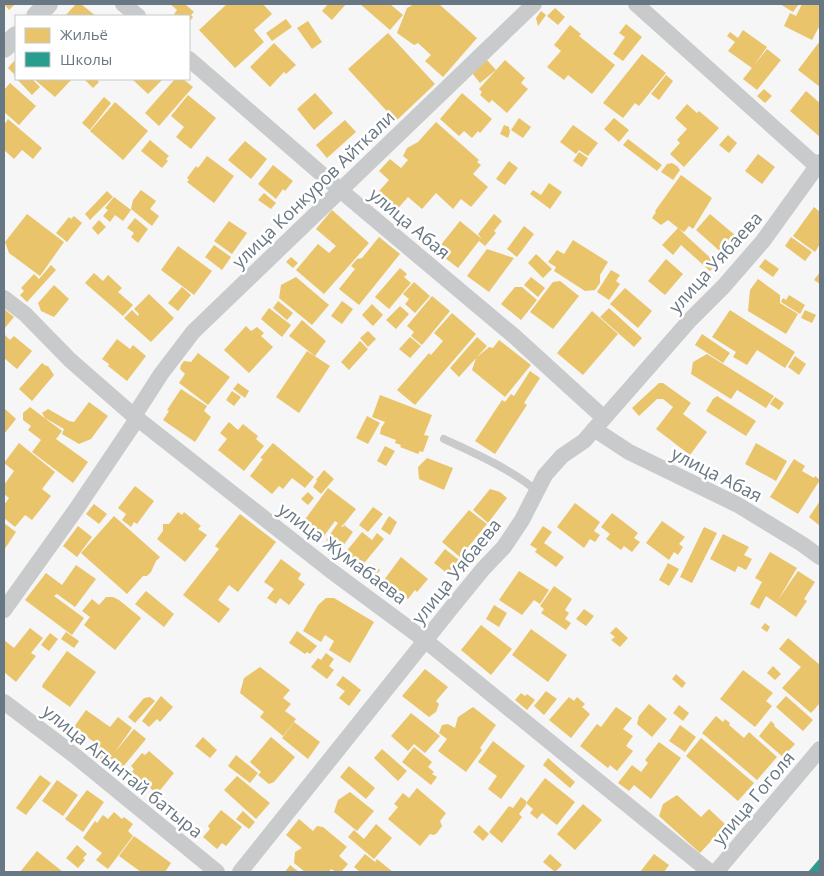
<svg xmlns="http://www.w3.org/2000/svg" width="824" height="876" font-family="'Open Sans',sans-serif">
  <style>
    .homes { fill: #e9c46a }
    .schools { fill: #2a9d8f }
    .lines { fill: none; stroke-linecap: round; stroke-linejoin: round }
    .service { stroke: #c9cacb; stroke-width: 8 }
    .minor { stroke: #c9cacb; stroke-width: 16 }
    .tertiary { stroke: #c9cacb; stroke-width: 20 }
    .labels { text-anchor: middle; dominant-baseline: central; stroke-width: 5; stroke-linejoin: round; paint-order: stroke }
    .street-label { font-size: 18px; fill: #687784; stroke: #fff }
  </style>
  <rect width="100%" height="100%" fill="#f6f6f6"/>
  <path class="homes" d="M4 4H15L9 10Z
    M76 4H81L96 16H65Z
    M170 4H185L194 12 191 15 193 17 189 22V16H177L174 14 177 10Z
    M227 4H263L272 14 254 30 264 42 235 68 199 30Z
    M328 4H346L332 20 322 11Z
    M360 4H390L403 15 390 30Z
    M414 4H439L477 38 443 77 425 61 431 55 418 43 414 45 397 33 407 8Z
    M780 4H799L793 12Z
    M802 4H820V25L812 40 784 26 790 13 796 16Z
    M555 8 565 17 558 25 547 16Z
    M541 11 546 15 538 26 536 18Z
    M286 19 292 27 272 41 266 33Z
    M308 21 322 42 312 49 297 28Z
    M626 24 642 37 623 61 613 54 625 37 619 33Z
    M570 25 581 34 579 36 615 65 592 94 568 75 564 80 547 67 561 51 554 45Z
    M743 30 767 47 752 68 728 51 735 42 727 36 730 32 738 38Z
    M388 33 435 84 396 121 348 69Z
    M820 41V87L798 70Z
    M274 43 296 65 286 74 284 72 270 87 250 67Z
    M767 49 781 60 757 90 743 79Z
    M642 54 666 73 639 106 635 103 623 118 603 103Z
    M487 60 496 70 480 83 472 73Z
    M505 60 525 78 521 83 528 89 507 113 492 100 489 103 480 95 482 92 479 89Z
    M14 61 16 63V79H32L40 87 32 95 14 76 15 75 8 68Z
    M666 75 673 81 659 100 651 94Z
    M34 79H72L55 97Z
    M84 79H96L99 82 93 88Z
    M132 79H163L148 94Z
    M175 79H183L193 87 159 126 145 113Z
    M10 83 36 106 19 125 4 112V90Z
    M764 89 772 96 765 103 757 96Z
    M806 91 820 103V137L790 111Z
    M315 93 333 113 314 130 297 109Z
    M462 93 492 119 480 133 478 131 472 138 464 131 459 136 440 119Z
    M188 95 216 118 191 149 176 137 184 127 171 116Z
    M104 97 111 103 90 130 82 123Z
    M115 102 148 131 123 160 90 131Z
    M687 104 697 113 699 111 719 128 684 167 670 154 680 143 677 140 687 129 675 118Z
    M519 118 531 127 523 138 511 130Z
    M614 118 629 130 619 142 604 129Z
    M8 119 42 148 33 159 22 150 14 159 4 150V125Z
    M345 120 356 132 327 158 316 145Z
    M436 122 479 160 477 162 481 165 473 174 488 187 471 207 461 199 453 209 436 193 422 209 408 197 393 214 374 197 389 180 379 171 390 159 401 168 408 160 403 156 407 148 418 142Z
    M504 125 509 127 510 132 508 138 500 134Z
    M573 125 598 143 588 156 579 150 576 154 560 142Z
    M728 135 737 143 729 153 719 145Z
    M628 139 662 165 657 171 623 145Z
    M150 140 169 156 166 159 168 161 162 168 141 151Z
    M245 141 267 159 251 179 228 160Z
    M579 152 588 158 582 167 573 161Z
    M758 154 775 167 762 184 745 171Z
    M207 156 234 176 214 203 187 182 189 180 187 178 196 166 198 168Z
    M509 161 518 168 505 185 496 179Z
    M672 163 677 166 680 170 673 180 661 172 667 164Z
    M273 165 293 181 285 191 283 189 276 199 258 184Z
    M681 175 712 198 693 229 689 226 684 232 679 229 717 264 710 271 681 245 673 255 662 245 678 228 668 220 661 225 652 218 656 212 655 211Z
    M549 183 562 192 550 209 530 194 533 190 541 195Z
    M141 190 156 201 150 209 159 216 152 226 131 209 133 200Z
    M107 191 113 197 90 220 85 214Z
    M264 193 276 203 271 209 258 200Z
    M114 197 131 210 123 221 115 215 110 222 103 216 108 210 105 208Z
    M814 207 820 212V244L815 252 793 236Z
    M332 210 369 243 324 294 296 270 318 244 329 253 336 246 316 229Z
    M27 214 64 242 40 276 9 253 5 242Z
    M494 214 502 221 494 231 496 233 485 246 479 241 458 268 436 251 460 221 482 239 478 234Z
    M710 214 736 236 722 253 696 230Z
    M74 216 82 223 67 242 56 233 69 217 71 219Z
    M135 218 148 229 138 243 131 237 134 233 127 228Z
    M99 220 106 227 98 235 92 228Z
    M229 221 247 233 232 254 214 241Z
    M524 226 534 234 517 257 507 249Z
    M379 237 400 254 359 305 339 289 355 269 351 266 357 259 362 258Z
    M791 237 812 252 805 261 785 246Z
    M573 240 608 262 600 275V283L595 290 585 291 554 271 556 267 548 262 557 250 564 254Z
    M214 245 231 257 222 270 205 257Z
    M178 246 212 271 194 295 161 270Z
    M487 249 514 258 489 292 467 276Z
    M536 254 552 269 543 278 528 263Z
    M291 257 298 263 293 268 286 262Z
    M666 259 683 274 665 295 648 281Z
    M765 259 779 269 773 277 759 267Z
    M51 265 56 270 27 302 20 295 24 291 21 288 34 274 39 279Z
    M400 268 407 274 404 277 411 283 389 309 375 297Z
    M611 270 620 275 616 281 620 284 609 300 597 292Z
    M820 272V284L814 280Z
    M94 273 103 281 108 275 122 288 118 292 133 305 123 316 85 283Z
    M296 277 329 305 312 325 279 298 281 285Z
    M531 277 545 288 538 297 524 285Z
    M758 279 780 295V303L798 314 786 334 748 311 750 290Z
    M560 281 579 296 553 329 530 312 553 282Z
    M414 282 430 296 415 313 405 304 409 299 403 294Z
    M54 285 69 299 54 317 41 311 38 303Z
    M182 287 191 295 178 311 168 303Z
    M515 287H522L537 300 521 320 501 304Z
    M625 288 652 311 638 328 610 304Z
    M149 294 174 318 151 342 124 318 132 310 138 316 139 314 134 309Z
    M789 295 805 305 800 314 781 302 783 298 786 300Z
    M432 296 450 311 422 345 411 336 414 332 407 326Z
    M278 301 293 313 287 320 273 308Z
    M342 301 353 309 342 324 331 316Z
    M372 304 383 315 373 326 362 315Z
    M400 306 409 314 396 329 386 320Z
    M269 308 291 325 282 337 261 319Z
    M609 308 642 338 634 347 600 317Z
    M4 309 14 317 4 329Z
    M730 310 795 352 785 368 757 350 747 365 733 357 736 352 712 337Z
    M805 310 816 315 812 323 801 318Z
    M592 311 618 334 583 375 557 353Z
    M452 313 476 334 415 405 397 390 429 353 431 355 443 341 434 333Z
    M302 320 326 341 315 356 289 336Z
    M246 326 251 331 257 327 264 333 261 336 273 347 249 373 224 350Z
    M368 331 376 339 368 347 360 338Z
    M4 334 10 340 14 336 32 351 17 369 4 358Z
    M702 334 730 353 723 363 695 345Z
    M410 337 421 346 410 358 399 349Z
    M477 337 487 346 459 377 450 368Z
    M117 339 130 349 133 345 146 356 127 381 108 366 109 364 102 359Z
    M499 340 531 365 505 397 472 370 476 358 489 347 493 348Z
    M360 341 368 349 349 370 341 362Z
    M307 351 330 366 299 413 276 397Z
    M198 353 230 377 208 405 179 383 185 374 180 369 181 365 184 361 191 362Z
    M707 354 774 396 766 408 737 390 731 399 691 374 693 362Z
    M795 356 806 364 799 375 788 367Z
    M42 363 46 366H48L54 375 32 401 19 389Z
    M530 371 540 378 524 403 527 405 495 454 475 441 502 400 505 402 511 394 514 396Z
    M238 383 249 391 245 398 233 389Z
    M659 383H663L691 403 683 414 707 432 690 455 656 429 673 407 663 399H657L639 416 632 408Z
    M181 389 207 406 204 411 211 417 195 442 163 420 169 411 167 410Z
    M232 391 241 397 234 406 226 400Z
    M380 395 432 415 424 435 429 436 423 452 420 451 418 454 400 447 401 445 395 443 396 440 380 434 381 428 385 422 372 417Z
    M717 396 756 421 746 436 706 411 713 399Z
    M775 397 784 403 779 410 770 404Z
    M89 402 108 416 91 439 79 444 62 434 64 429 45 418 42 413 48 409 69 421 74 422Z
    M30 407 62 431 56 439 88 462 73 483 32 452 41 440 28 430 31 426 23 420V413Z
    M4 408 16 419 4 434Z
    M367 416 380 423 368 444 356 438Z
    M229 422 238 430 243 424 258 436 256 439 264 446 244 471 218 450 227 439 220 433Z
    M19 443 55 472 42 489 51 496 32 520 25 515 15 527 4 518V505L9 498 4 494V485L14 471 4 463Z
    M273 443 314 477 305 488 292 478 283 489 279 486 272 494 250 476 263 459 260 458Z
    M756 443 787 461 776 481 745 464Z
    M385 446 395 451 386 466 377 461Z
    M427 458 453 468 444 490 419 479 418 467Z
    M794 459 805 466 802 471 814 478 815 476 820 480 798 514 770 497Z
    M324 470 334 479 321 494 313 487 317 481 316 480Z
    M135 486 154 501 137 524 134 522 131 527 122 520 126 514 118 508Z
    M328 488 356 509 344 524 341 526 343 527 344 525 353 532 340 550 326 540 338 523 335 521 321 540 301 525Z
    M490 489 500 492 507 498 488 523 473 510Z
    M308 492 314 498 308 505 301 499Z
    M820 501V526L809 517Z
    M575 503 600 522 594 531 600 535 595 542 590 539 584 548 557 527Z
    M94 504 107 514 99 524 86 514Z
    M373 507 383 514 368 532 359 525Z
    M469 510 487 524 460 557 442 542Z
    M178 512 182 515 184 512 201 526 198 529 207 535 185 562 157 539 163 531V524H169Z
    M612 513 638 533 634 538 640 542 632 552 624 546 621 550 606 539 610 534 601 527Z
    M240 514 276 542 238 592 229 585 218 600 230 609 219 623 183 595 219 549 215 546Z
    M114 516 160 557 156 561 151 572 147 576H143L127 594 81 553Z
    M389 516 397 522 390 535 381 529Z
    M662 521 685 537 679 544 683 547 678 555 674 552 669 560 646 543Z
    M4 523 16 532 4 550Z
    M78 526 92 537 77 557 63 546Z
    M543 526 552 532 544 543 564 557 556 567 535 552 537 549 530 545Z
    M704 527 717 533 692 583 680 577Z
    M362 532 372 540 377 533 384 539 361 567 345 553Z
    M723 534 749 547 744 555 752 559 746 570 738 566 735 572 710 559Z
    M445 549 459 560 448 574 434 563Z
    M770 552 797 568 778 600 798 571 815 582 804 599 807 601 796 617 766 596 759 609 750 604 762 582 755 578Z
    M401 557 428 579 417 592 415 590 408 599 384 580Z
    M281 559 301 574 298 579 305 584 289 605 280 598 276 604 267 598 274 589 264 582Z
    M668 563 679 569 669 586 659 580Z
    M76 565 96 579 75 607 57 594 54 596 84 618 72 635 25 600 46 573 62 585Z
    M374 565 380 570 374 579 367 573Z
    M519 571 549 590 540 604 534 600 522 615 499 600Z
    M554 586 572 599 565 610 569 613 565 619 571 623 566 630 541 613 544 609 540 606Z
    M146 591 174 614 164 627 135 604Z
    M106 597H113L119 600 141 618 115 650 84 625 90 617 82 611 92 599 99 605Z
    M326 598H334L374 622 350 663 329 650 334 641 325 635 321 642 303 631 318 605Z
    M494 605 507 613 499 627 486 619Z
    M584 609 594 616 586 626 576 619Z
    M765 623 770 627 767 632 761 628Z
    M481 625 512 649 491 675 461 650Z
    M616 627 628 638 620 647 611 640 615 637 610 633Z
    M30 628 43 638 31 653 36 656 16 682 4 672V640L14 648Z
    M531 629 567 655 548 682 512 655Z
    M297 631 317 646 310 654 307 652 305 654 289 643Z
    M66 632 79 641 74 648 61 639Z
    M50 633 58 639 49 651 41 645Z
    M788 638 820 665V703L811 713 782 688 801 667 779 649Z
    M67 651 96 672 70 707 42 687 43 684Z
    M326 653 334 659 329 666 334 670 327 679 311 667 318 658 321 660Z
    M773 666 781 674 775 680 767 673Z
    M260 667 290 690 283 698 291 704 285 711 296 719 283 736 260 717 264 712 240 693 244 678Z
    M425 669 448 687 436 701 439 704 436 712 429 717 402 696Z
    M743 670 773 693 766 701 772 706 755 727 720 699Z
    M676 674 686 683 682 688 672 679Z
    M343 676 361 690 349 706 339 698 345 691 336 685Z
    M546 691 557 699 544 715 534 706Z
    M521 693 525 696 527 694 535 700 527 710 515 700Z
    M161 696 173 707 160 722 157 719 149 727 142 721Z
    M786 696 813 720 803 731 776 707Z
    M150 697 155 701 135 723 128 717 144 698Z
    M569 697 574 701 577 697 585 704 582 707 590 714 571 738 549 720Z
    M649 704 667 719 652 737 637 724 639 716Z
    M679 705 689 713 683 721 673 713Z
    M473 707 496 725 480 748 482 750 466 772 438 751 447 739 439 733 442 725 448 724 455 728 458 717Z
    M616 707 632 718 623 729 633 736 626 746 633 751 617 771 610 765 608 768 580 746 597 724 601 727Z
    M86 710 110 727 118 717 132 728 115 752 134 729 146 739 122 768 110 758 112 756 107 752 102 760 88 750 94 742 74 727Z
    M411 713 440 736 425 753 414 744 408 751 391 736Z
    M716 716 723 722 725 719 730 723 729 725 744 738 749 732 777 757 757 780 702 733Z
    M771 721 775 725 774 726 795 744 783 757 759 736Z
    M294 722 320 742 308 759 282 738Z
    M680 725 696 737 685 752 669 741Z
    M203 737 217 750 210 758 195 746Z
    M271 737 295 757 274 782 269 784 258 775 261 772 250 762Z
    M701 738 754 783 738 801 686 756Z
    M493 741 525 766 501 799 488 789 497 776 478 762Z
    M659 742 681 758 651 799 634 785 629 791 618 783 632 765 641 772 648 763 645 760Z
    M414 747 432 762 428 767 434 772 432 774 437 777 431 785 402 762Z
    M382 749 407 771 398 781 374 758Z
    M149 751 174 773 157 794 132 772 134 769 131 766 142 753 145 755Z
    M236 755 258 773 250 783 228 766Z
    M548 758 575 782 570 788 543 765Z
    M349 766 375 788 366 799 340 777Z
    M40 775 51 783 26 815 16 808Z
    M237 776 270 803 256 819 224 790Z
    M545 778 575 802 557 825 542 813 537 819 530 813 533 809 526 803Z
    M57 780 78 795 63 816 42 801Z
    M417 788 446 813 440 821 442 826 437 833 434 835 430 834 420 846 388 819 398 807 394 804 403 793 409 798Z
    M87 790 104 802 83 832 65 819Z
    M350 792 374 811 357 831 334 812 338 800Z
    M677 795 701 817 709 809 726 825 700 853 659 816 663 804Z
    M521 797 526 801V805L519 814 522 817 502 843 489 832 509 806 513 808Z
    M583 804 602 820 575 850 557 834Z
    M221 810 242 827 226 846 222 843 217 849 203 837 210 829 208 826Z
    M243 811 255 822 249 829 236 819Z
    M114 812 122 819 124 817 133 824 128 831 133 836 108 869 96 860 102 853 83 838 95 821 97 823 103 815 108 819Z
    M299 819 313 831 317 826 323 827 347 847 339 856 348 864 341 872H336L331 869 329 872H305L294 863 295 852 302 848 286 835Z
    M376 824 392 838 374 859 348 837 354 830 364 839Z
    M479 825 489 834 483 841 473 832Z
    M134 836 171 863 165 872H141L119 856Z
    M77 845 87 854 83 858 85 860 78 868 66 858Z
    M37 851 63 872H20Z
    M365 854 375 862 377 859 393 872H360L354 867Z
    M550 854 562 865 555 872 543 862Z
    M654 854 669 865 664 872H640Z
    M290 865 299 872H285Z"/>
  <path class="schools" d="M820 858V872H808Z"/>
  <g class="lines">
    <path class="service" d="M444 439C476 454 509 468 537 491"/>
    <path class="minor" d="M123 4 138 16
      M636 4 820 169
      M189 59 340 190 514 336 604 418
      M4 298 25 314 70 360 134 416 330 570 426 641 710 872
      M134 416 161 374 193 332 534 4
      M594 429 629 452 738 505 802 544 820 557
      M4 610 77 508 137 419
      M4 702 74 755 217 872
      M240 872 452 607 483 569 504 547 522 520 545 475 562 456 584 441 690 320 723 287 763 241 820 162
      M716 872 820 749"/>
    <path class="tertiary" d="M36 16 48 4
      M4 48 16 36"/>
  </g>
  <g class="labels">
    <g class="street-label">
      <text transform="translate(313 189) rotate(-44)">улица Конкуров Айткали</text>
      <text transform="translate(410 223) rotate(40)">улица Абая</text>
      <text transform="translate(715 262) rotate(-48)">улица Уябаева</text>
      <text transform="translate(717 474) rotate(27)">улица Абая</text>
      <text transform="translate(343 553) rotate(37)">улица Жумабаева</text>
      <text transform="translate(456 571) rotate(-51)">улица Уябаева</text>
      <text transform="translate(123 771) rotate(39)">улица Агынтай батыра</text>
      <text transform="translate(753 798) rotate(-50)">улица Гоголя</text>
    </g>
  </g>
  <rect width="824" height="876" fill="none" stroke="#687784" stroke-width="10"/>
  <rect x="15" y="15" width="175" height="65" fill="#ffffff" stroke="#c3c9ce"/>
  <rect x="25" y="28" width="25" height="15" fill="#e9c46a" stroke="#c3c9ce"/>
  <text x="60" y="40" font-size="15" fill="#687784">Жильё</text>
  <rect x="25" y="52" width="25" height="15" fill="#2a9d8f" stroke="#c3c9ce"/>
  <text x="60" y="65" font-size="15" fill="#687784">Школы</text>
</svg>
